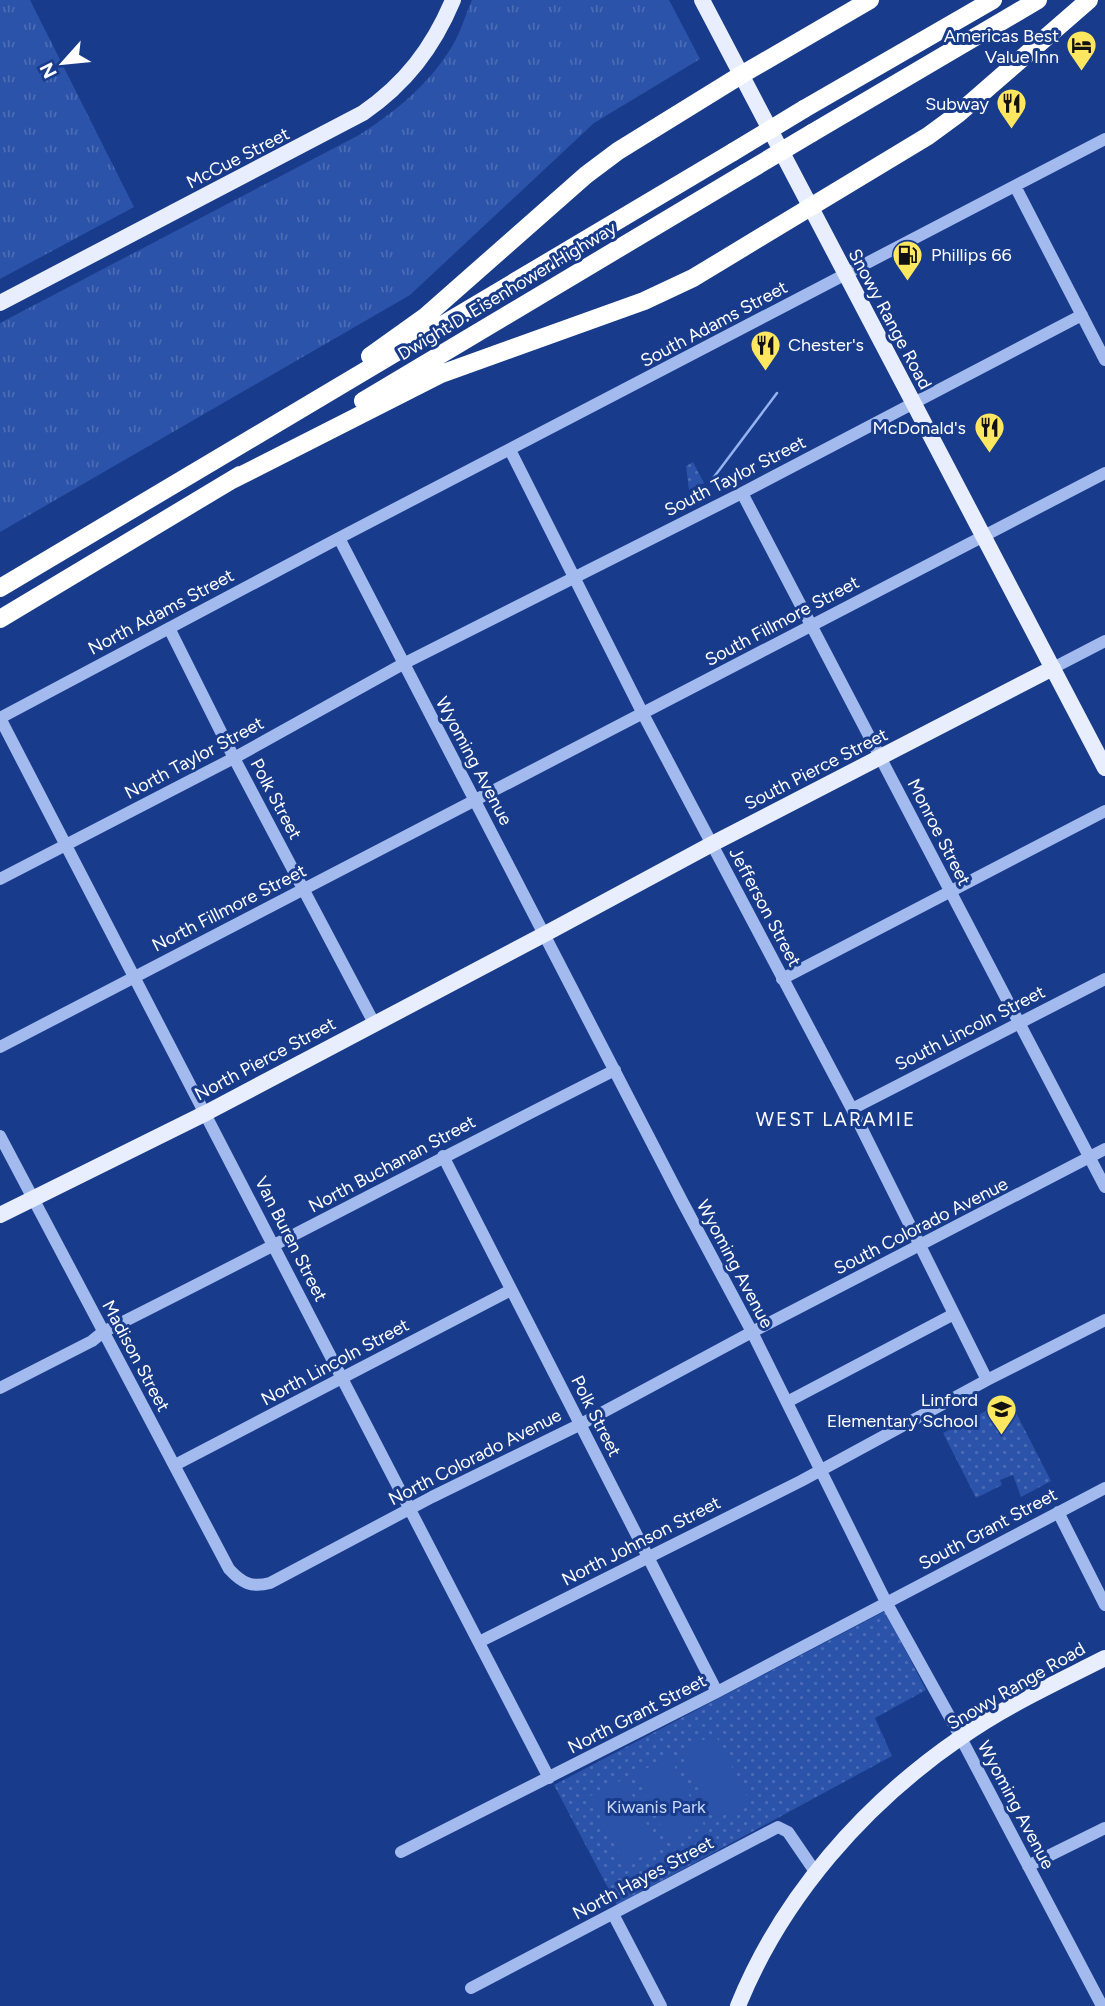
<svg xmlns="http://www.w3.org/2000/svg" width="1105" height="2006" font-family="Figtree,sans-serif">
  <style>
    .grass { fill: url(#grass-tufts) }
    .park { fill: url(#park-dots) }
    .garden { fill: #2b53a9 }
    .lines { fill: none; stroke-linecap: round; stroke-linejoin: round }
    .stream { stroke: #94b3f0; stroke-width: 2.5 }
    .minor { stroke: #a2baee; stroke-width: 12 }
    .major { stroke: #e9eeff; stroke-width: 16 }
    .highway { stroke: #fff; stroke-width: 18 }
    .highway-bridge { stroke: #fff; stroke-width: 18 }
    .labels { text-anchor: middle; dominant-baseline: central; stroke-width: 6; stroke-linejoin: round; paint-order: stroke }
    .poi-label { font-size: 18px; fill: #fff; stroke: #183b8b; text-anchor: end }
    .street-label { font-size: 18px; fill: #fff; stroke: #183b8b }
    .park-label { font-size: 18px; fill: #c8d8fa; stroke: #183b8b }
    .neighbourhood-label { font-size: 19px; letter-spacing: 2px; fill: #fff; stroke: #183b8b }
  </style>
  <defs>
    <pattern id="grass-tufts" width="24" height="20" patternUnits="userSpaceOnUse" patternTransform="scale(1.75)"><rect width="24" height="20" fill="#2b53a9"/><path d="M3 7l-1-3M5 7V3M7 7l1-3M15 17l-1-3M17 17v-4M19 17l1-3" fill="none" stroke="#4b6db6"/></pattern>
    <pattern id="park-dots" width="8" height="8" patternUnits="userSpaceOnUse" patternTransform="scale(1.75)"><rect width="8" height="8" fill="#2b53a9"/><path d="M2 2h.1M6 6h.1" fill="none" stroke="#4b6db6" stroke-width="1.8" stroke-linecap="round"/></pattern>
  </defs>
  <rect width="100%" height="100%" fill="#183b8b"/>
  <path class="grass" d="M0 0H30L134 207 0 279Z
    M472 0H669L700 59 594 123 410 295 0 532V323L359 135C397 111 433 81 455 41 462 28 466 13 472 0Z"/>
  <path class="park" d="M693 462 704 483 689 490 686 466Z
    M1009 1399 1051 1481 1021 1497 1013 1475 1000 1480 1002 1485 976 1498 943 1433Z
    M885 1611 926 1690 875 1718 892 1756 617 1905 554 1785Z"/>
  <path class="garden" d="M715 1734 750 1802 714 1820 680 1752Z
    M670 1757 704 1825 670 1842 635 1774Z
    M624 1779 659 1848 625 1865 590 1796Z"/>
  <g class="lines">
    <path class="stream" d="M711 481 777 393"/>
    <path class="minor" d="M1015 186 1105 360
      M510 450 643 714 852 1109 987 1380
      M742 493 1105 1187
      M339 538 682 1201 752 1332 886 1602 952 1721 1102 2006
      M169 628 234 758 374 1023
      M1053 668 1105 641
      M0 718 339 538 1105 139
      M0 718 549 1778
      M0 879 234 758 403 664 742 493 1082 315
      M782 979 1105 811
      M0 1047 1105 473
      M852 1109 1105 979
      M0 1136 229 1569C242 1583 251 1588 270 1583L432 1497 581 1424 752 1332 1105 1149
      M443 1156 717 1692
      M0 1388 92 1341 103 1332C275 1246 444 1156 615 1070
      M787 1402 954 1314
      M175 1465 511 1290
      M1058 1512 1105 1605
      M479 1642 801 1481 987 1380 1105 1320
      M401 1852 717 1692 1105 1488
      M1028 1866 1105 1828
      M613 1914 661 2006
      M471 1988 778 1827 788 1832 816 1873"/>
    <path class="major" d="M702 0 1105 768
      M0 303 363 113C405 84 433 48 453 0
      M0 1215 206 1113 545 934 712 844 1053 668
      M738 2006C782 1897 864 1804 960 1738 1005 1706 1056 1683 1105 1658"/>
    <path class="highway" d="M804 109 993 0
      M812 133 1038 0
      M370 356 426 316 586 175 618 151 741 75 870 0
      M363 401 745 173
      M232 480 441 374 644 301 693 278 928 136 958 114 1089 0
      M0 588 733 152
      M0 619 240 475"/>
    <path class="highway-bridge" d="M733 152 804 109
      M745 173 812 133"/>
  </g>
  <defs>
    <symbol id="hotel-pin" viewBox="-11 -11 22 30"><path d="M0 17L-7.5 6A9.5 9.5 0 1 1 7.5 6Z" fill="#ffe75f" stroke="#183b8b"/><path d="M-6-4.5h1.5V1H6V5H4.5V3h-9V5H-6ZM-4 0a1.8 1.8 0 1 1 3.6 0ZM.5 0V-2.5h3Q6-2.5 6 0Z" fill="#111"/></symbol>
    <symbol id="restaurant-pin" viewBox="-11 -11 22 30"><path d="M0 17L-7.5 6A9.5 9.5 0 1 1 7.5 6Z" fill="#ffe75f" stroke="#183b8b"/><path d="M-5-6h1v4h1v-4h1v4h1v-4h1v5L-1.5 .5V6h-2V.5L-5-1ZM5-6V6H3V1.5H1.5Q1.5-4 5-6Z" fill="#111"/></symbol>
    <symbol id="fuel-pin" viewBox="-11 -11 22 30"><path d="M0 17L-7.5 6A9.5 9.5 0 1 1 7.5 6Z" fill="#ffe75f" stroke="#183b8b"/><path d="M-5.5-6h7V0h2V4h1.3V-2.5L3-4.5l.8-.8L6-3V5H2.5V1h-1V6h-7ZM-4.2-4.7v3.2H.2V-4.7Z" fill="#111"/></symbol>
    <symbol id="school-pin" viewBox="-11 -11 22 30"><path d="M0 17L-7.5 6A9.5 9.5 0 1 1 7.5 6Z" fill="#ffe75f" stroke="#183b8b"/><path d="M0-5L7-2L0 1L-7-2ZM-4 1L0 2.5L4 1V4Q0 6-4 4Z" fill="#111"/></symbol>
  </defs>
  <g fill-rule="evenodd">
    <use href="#hotel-pin" x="1064" y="28" width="35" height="47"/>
    <use href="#restaurant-pin" x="994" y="86" width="35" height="47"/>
    <use href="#fuel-pin" x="890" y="238" width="35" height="47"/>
    <use href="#restaurant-pin" x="748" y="328" width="35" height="47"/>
    <use href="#restaurant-pin" x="972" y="410" width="35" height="47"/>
    <use href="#school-pin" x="984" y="1392" width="35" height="47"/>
  </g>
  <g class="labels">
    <g class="poi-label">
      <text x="1059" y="36">Americas Best<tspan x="1059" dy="21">Value Inn</tspan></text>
      <text x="989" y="104">Subway</text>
      <text x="931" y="255" text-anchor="start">Phillips 66</text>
      <text x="788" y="345" text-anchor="start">Chester's</text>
      <text x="966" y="428">McDonald's</text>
      <text x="978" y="1400">Linford<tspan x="978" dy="21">Elementary School</tspan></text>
    </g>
    <g class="street-label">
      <text transform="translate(238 158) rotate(-27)">McCue Street</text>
      <text transform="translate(507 291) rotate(-31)">Dwight D. Eisenhower Highway</text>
      <text transform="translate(890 319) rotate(62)">Snowy Range Road</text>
      <text transform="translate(714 324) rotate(-28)">South Adams Street</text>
      <text transform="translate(735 476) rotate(-27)">South Taylor Street</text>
      <text transform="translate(161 612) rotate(-28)">North Adams Street</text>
      <text transform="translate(782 621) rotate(-28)">South Fillmore Street</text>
      <text transform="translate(194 758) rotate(-28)">North Taylor Street</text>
      <text transform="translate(474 761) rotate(62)">Wyoming Avenue</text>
      <text transform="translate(816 769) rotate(-27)">South Pierce Street</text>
      <text transform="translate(276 799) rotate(62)">Polk Street</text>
      <text transform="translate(939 832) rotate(63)">Monroe Street</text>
      <text transform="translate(765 907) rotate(62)">Jefferson Street</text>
      <text transform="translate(229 908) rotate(-27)">North Fillmore Street</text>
      <text transform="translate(970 1028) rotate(-27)">South Lincoln Street</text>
      <text transform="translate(265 1059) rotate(-28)">North Pierce Street</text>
      <text transform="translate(392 1164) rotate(-28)">North Buchanan Street</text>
      <text transform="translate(921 1226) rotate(-27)">South Colorado Avenue</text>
      <text transform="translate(291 1239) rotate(63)">Van Buren Street</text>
      <text transform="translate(735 1264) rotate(62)">Wyoming Avenue</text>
      <text transform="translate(136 1356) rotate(62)">Madison Street</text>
      <text transform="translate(335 1362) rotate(-28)">North Lincoln Street</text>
      <text transform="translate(596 1416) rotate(63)">Polk Street</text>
      <text transform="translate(475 1457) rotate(-27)">North Colorado Avenue</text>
      <text transform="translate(988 1529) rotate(-28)">South Grant Street</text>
      <text transform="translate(641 1541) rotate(-27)">North Johnson Street</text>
      <text transform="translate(1016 1686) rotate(-30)">Snowy Range Road</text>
      <text transform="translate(637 1714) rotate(-27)">North Grant Street</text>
      <text transform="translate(1016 1805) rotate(62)">Wyoming Avenue</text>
      <text transform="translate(643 1878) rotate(-28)">North Hayes Street</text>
    </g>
    <g class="park-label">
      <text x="656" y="1807">Kiwanis Park</text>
    </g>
    <g class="neighbourhood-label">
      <text x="836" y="1119">WEST LARAMIE</text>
    </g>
  </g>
  <g transform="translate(63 63) rotate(243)" stroke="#183b8b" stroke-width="5" paint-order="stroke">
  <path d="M0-5L12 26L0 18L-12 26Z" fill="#ffffff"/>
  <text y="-10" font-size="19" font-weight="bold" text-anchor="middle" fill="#ffffff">N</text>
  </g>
</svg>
